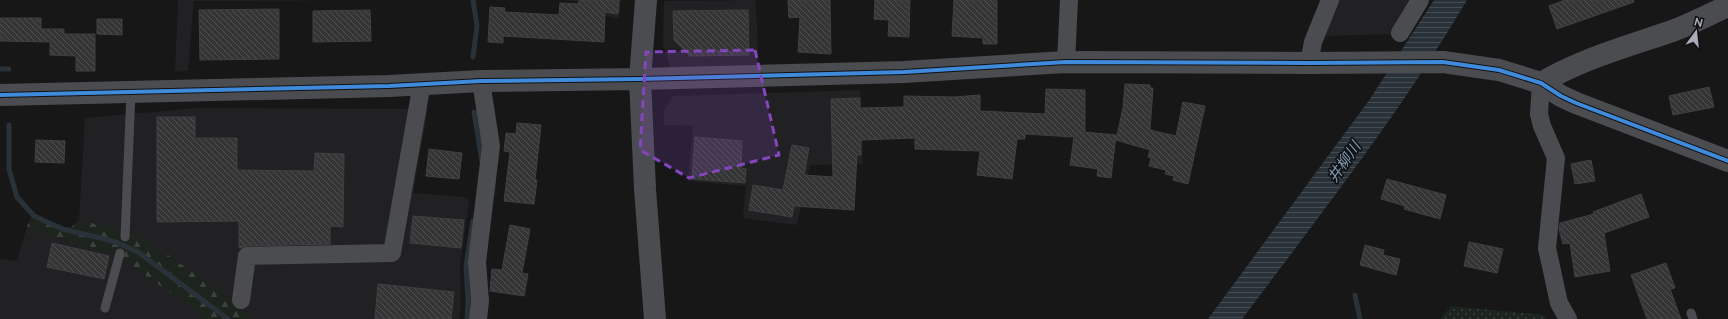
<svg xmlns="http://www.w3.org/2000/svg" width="1728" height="319" font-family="Raleway,'Noto Sans JP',sans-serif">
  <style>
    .built { fill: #212123 }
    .grass { fill: url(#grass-dots) }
    .forest { fill: url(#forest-firs) }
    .water { fill: url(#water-rules) }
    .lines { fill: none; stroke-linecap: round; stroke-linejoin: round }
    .stream { stroke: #2a3239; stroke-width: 5 }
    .building { fill: url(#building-back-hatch); stroke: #3f4043 }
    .service { stroke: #4b4c50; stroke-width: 9 }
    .minor { stroke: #4b4c50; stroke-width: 18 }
    .tertiary { stroke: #4b4c50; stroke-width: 22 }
    .cycleway-casing { stroke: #111113; stroke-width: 6 }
    .cycleway { stroke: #408adc; stroke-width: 4 }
    .marked { fill: #8446be; fill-opacity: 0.2; stroke: #8446be; stroke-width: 3; stroke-dasharray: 8 5; stroke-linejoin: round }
    .labels { text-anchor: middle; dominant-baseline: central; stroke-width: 3.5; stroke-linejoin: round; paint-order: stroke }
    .water-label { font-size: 15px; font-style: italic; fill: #7f9bb3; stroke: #111113 }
  </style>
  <defs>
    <pattern id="grass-dots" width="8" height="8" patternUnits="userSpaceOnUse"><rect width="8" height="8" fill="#1d241e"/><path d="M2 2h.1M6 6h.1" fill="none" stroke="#3b413d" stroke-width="1.8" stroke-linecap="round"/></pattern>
    <pattern id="forest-firs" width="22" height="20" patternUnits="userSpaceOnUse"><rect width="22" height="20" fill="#1d241e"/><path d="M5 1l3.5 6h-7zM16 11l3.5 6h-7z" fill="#3b413d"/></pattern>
    <pattern id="water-rules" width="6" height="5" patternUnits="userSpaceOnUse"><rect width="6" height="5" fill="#2a3239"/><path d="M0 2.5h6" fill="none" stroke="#464d54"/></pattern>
    <pattern id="building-back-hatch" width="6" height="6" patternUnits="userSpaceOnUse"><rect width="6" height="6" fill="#353536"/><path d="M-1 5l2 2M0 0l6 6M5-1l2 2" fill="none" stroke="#4f5051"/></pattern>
  </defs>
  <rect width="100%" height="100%" fill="#171717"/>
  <path class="built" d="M178 0H386L194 1 188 71 175 72Z
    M562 0H621L619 19 602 15 601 4Z
    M755 0 757 25 758 67 670 68 663 44 664 1Z
    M1335 0H1415L1394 34 1322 36Z
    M860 90 863 164 810 165 797 225 743 218 746 186 688 181 693 126 664 125V111L673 96Z
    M197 108 428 109 413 193 464 197 469 200 460 267 461 305 459 319H254L232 300 79 220 85 118Z
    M27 226 47 235 116 255 208 319H0V259L17 261Z"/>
  <path class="grass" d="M1451 306 1544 315 1546 319H1440Z"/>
  <path class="forest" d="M32 217 66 232 79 220 138 234 232 300 254 319H208L116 255 47 235 27 226Z"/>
  <path class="water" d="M1434 0H1467C1401 112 1320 215 1242 319H1208L1370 99Z"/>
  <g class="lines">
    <path class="stream" d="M473 0 477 26 473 57
      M0 69H9
      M474 112 482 162
      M9 125V169L17 197 34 216 63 229 113 241 138 252 228 319
      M1355 295 1360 319
      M467 319 468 302 466 266 473 221"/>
  </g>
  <path class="building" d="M579 0H619L618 14 605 12 604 42 503 36V43L488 42 490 7 505 8 504 12 559 15 560 3 578 4Z
    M788 0H830L831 54 798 52 800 17 789 18Z
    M875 0H910L909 37 888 36 889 20 874 19Z
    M954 0H997V44H983V38L952 36Z
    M1565 0H1633L1634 2 1557 29 1549 6Z
    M279 9V59L200 60 199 10Z
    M370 10 371 41 313 42V11Z
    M748 10 749 55 690 56 674 40 673 11Z
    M0 18H41V29H64V34H95V71H76V56L50 55V42L0 41Z
    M97 19H122V35L97 34Z
    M1125 84 1150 85V88H1153L1150 130 1176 136 1183 102 1205 106 1188 184 1173 180 1174 176 1165 174 1166 170 1149 166 1151 158 1148 157 1150 150 1116 140 1123 108Z
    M1709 87 1714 107 1673 115 1669 96Z
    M1046 89 1085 90V132L1116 135 1111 178 1097 176 1098 169 1070 165 1074 137 1025 134V139H1017L1012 179 977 175 980 151 915 149V138L861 140V155H857L854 210 794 206 792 217 749 210 753 185 783 190 792 145 809 148 804 175 833 177 831 99 860 98V108L904 107V96L954 97 980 95V111L1045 114Z
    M157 117H195V138H237V170L314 171 315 153 344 154 343 227 330 226V244L247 246 239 248V221L157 222Z
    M517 123 541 125 535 180H537L534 204 504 201 510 152 504 151 506 133 516 134Z
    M695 137 742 141 741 168 746 169 745 183 692 179Z
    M36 140 65 141 64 163 35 162Z
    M429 149 462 153 459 179 426 176Z
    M1591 160 1595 181 1575 184 1571 164Z
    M1387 179 1446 195 1440 219 1404 209 1405 206 1381 199Z
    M1641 194 1649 217 1604 233 1610 271 1575 277 1570 243 1563 244 1559 229 1560 223 1594 214 1593 212Z
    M413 216 464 220 461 248 410 243Z
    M510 225 530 229 522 273 528 274 524 296 490 291 492 269 502 270Z
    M1469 242 1503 249 1497 273 1464 266Z
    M52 243 109 256 104 279 47 267Z
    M1365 245 1384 250 1383 255 1400 259 1396 275 1360 265Z
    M1666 263 1675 288 1670 289 1681 319H1647L1631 275Z
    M378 284 454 292 451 319H375Z"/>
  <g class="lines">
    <path class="service" d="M125 237 131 92
      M105 308 120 253
      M1691 313 1693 319"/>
    <path class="minor" d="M1400 33 1420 0
      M1066 62 1069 0
      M1309 63 1313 42 1330 0
      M1541 83 1539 114 1542 126 1556 158 1547 248 1559 303 1568 319
      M241 300 247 256 392 253 422 83
      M478 319 480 301 477 262 491 146 481 81"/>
    <path class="tertiary" d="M646 0 640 79 645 189 655 319
      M1541 83C1583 58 1629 46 1675 30 1693 23 1710 14 1728 6
      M0 95 389 86 481 81 640 79 904 72 1066 62 1309 63 1443 62 1499 70 1541 83 1561 96 1576 103 1728 161"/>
    <defs>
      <path id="cycleway" d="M0 95 389 86 481 81 640 79 904 72 1066 62 1309 63 1443 62 1499 70 1541 83 1561 96 1576 103 1728 161"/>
    </defs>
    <use href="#cycleway" class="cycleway-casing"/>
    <use href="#cycleway" class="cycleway"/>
  </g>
  <path class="marked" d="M755 50 779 155 689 178 640 150 646 52Z"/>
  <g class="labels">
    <g class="water-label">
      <text transform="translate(1344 162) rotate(-55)">井柳川</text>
    </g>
  </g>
  <g transform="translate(1696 32) rotate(15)" stroke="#111113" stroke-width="3" paint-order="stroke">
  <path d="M0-3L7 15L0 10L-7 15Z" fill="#a8adb8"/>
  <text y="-6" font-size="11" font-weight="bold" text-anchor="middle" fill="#a8adb8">N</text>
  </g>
</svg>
